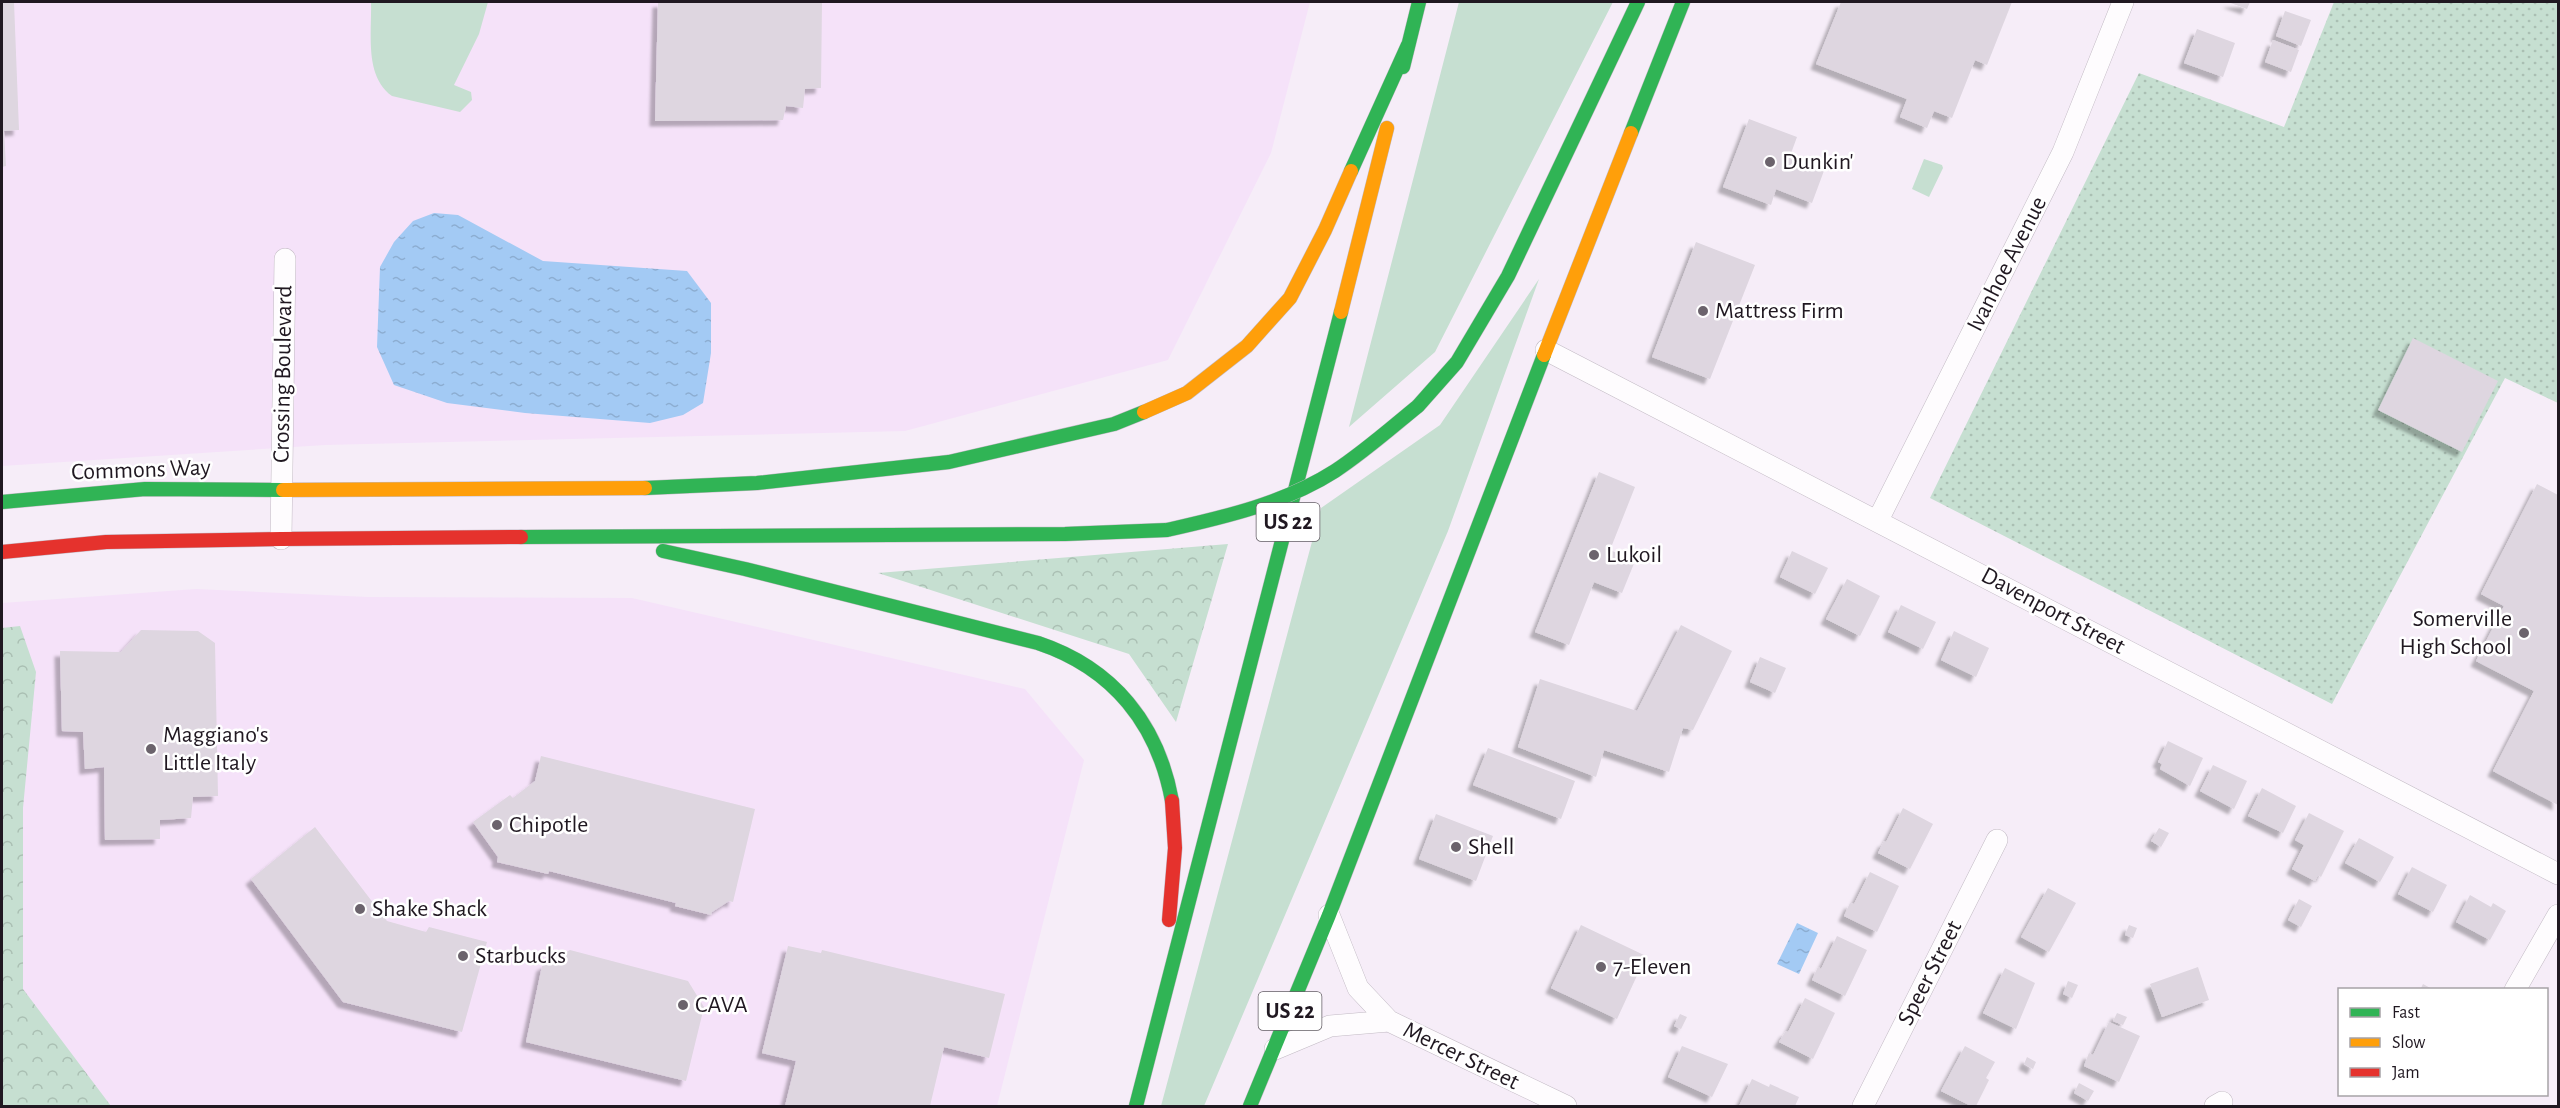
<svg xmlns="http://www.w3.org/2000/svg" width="2560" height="1108" font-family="'Alegreya Sans',sans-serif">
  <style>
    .built { fill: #f5e2f9 }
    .green { fill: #c6dfd1 }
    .forest { fill: url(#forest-crowns) }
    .park { fill: url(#park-dots) }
    .water { fill: url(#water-ripples) }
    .building { fill: #ded6e0; filter: url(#shadow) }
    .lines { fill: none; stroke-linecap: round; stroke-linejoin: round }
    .street-casing { stroke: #c2bac4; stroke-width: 22 }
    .fast-casing { stroke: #c2bac4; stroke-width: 15 }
    .slow-casing { stroke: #c2bac4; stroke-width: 15 }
    .jam-casing { stroke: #c2bac4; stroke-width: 15 }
    .street { stroke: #fefcfe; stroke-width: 21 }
    .fast { stroke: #30b455; stroke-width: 14 }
    .slow { stroke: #ff9f0a; stroke-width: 14 }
    .jam { stroke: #e5322d; stroke-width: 14 }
    .fast-bridge-casing { stroke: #c2bac4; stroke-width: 15; stroke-linecap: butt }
    .fast-bridge { stroke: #30b455; stroke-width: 14 }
    .poi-dot { fill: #6b636c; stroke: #fff; stroke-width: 2 }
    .labels { text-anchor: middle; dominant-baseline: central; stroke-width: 5; stroke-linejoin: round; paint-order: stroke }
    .shield { fill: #fff; stroke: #635d64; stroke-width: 1.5 }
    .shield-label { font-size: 22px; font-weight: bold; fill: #201821 }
    .poi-label { font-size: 24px; fill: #201821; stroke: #fff; text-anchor: start }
    .street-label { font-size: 24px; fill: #201821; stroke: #fff }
  </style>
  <defs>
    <pattern id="forest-crowns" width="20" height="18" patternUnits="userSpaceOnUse" patternTransform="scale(1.5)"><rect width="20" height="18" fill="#c6dfd1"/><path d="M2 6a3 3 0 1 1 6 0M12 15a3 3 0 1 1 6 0" fill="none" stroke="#aabfb3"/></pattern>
    <pattern id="park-dots" width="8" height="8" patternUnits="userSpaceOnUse" patternTransform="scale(1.5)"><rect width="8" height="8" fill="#c6dfd1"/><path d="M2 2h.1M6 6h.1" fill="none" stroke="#aabfb3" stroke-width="1.8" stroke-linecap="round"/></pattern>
    <pattern id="water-ripples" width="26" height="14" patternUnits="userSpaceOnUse" patternTransform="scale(1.5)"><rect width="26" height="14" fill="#a3caf4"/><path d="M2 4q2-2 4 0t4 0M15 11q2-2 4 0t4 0" fill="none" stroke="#8cadd1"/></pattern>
    <filter id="shadow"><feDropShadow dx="-5.5" dy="5.5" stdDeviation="1.5" flood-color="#0004"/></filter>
  </defs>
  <rect width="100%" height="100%" fill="#f6edf8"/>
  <path class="built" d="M2 2H1310L1271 153 1168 360 905 431 325 445 2 466Z
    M196 589 368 597 632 598 1025 689 1084 760 997 1106H2V603Z"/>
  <path class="green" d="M371 2H488L479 34 454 85 471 92 472 100 460 112 392 96C364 76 372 33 371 2Z
    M1459 2H1613L1435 352 1349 427Z
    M1924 159 1942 165 1943 168 1929 197 1912 189Z
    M1539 279 1448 531 1204 1106H1161L1321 508 1440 425Z"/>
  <path class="forest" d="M1228 544 1176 722 1129 654 878 573Z
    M20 626 36 672 23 808V989L111 1106H2V628Z"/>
  <path class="park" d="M2334 2H2558V403L2505 378 2332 704 1930 498 2139 73 2284 127Z"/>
  <path class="water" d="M434 213 458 215 543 261 687 271 711 303V353L703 403 683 415 650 423 525 413 447 403 394 385 377 347 380 267 394 242 413 221Z
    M1797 923 1818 933 1799 974 1777 964Z"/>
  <path class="building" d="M2 2H14L19 130 4 131 6 166 2 167Z
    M658 2H822L821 88 805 89 803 108 786 106 783 120 655 121Z
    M1841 2H2012L1987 65 1975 60 1952 118 1934 111 1927 128 1900 117 1907 99 1816 64Z
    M2228 2H2250L2247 9Z
    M2285 11 2311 20 2301 46 2276 36Z
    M2197 29 2235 43 2223 77 2184 63Z
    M2273 40 2299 50 2291 72 2265 62Z
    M1749 119 1797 137 1790 156 1825 168 1812 203 1776 189 1771 205 1723 187Z
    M1696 242 1755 265 1710 379 1652 357Z
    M2413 338 2498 381 2462 452 2378 410Z
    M1599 472 1635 487 1610 550 1635 561 1622 593 1594 582 1569 645 1535 632Z
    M2537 484 2558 495V805L2493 771 2534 691 2476 661 2504 606 2481 594Z
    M1792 551 1828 568 1815 594 1780 577Z
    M1847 579 1880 596 1860 636 1826 619Z
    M1901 605 1936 622 1923 649 1888 632Z
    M1681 625 1732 651 1693 730 1683 728 1669 772 1604 750 1596 777 1518 747 1540 679 1637 711Z
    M141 630 198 631 215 643 218 796 193 797 191 818 160 820V839L105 840 104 767 85 769 83 732 62 731 60 651 121 652Z
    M1954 631 1989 648 1976 677 1941 660Z
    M1760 657 1786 668 1775 693 1750 682Z
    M2168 741 2203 758 2190 786 2160 769 2162 764 2158 762Z
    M1488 748 1575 781 1561 819 1473 785Z
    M541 756 755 809 733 902 729 901 712 912 711 915 675 906 676 903 549 871 548 874 497 862 498 857 473 822 510 795 513 798 535 781Z
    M2213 765 2247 781 2234 809 2200 791Z
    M2262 788 2296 806 2283 833 2248 816Z
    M1903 808 1933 824 1910 869 1878 853 1884 841 1886 842Z
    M2309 813 2344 831 2321 877 2318 875 2315 881 2292 869 2304 845 2295 840Z
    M1436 814 1493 836 1476 881 1419 859Z
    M315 827 387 921 426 932 429 927 487 942 462 1032 343 1002 251 879Z
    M2159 828 2169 833 2161 847 2151 841Z
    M2359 838 2394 857 2380 882 2345 863Z
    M2412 867 2447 885 2433 912 2398 894Z
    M1870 872 1899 886 1877 932 1844 916 1850 903 1854 904Z
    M2048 888 2076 903 2049 952 2021 937Z
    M2470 895 2491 907 2493 903 2506 911 2490 940 2456 922Z
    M2299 899 2312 906 2301 927 2288 920Z
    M1581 925 1646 956 1617 1019 1551 988Z
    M2129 925 2137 928 2133 938 2125 935Z
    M1837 936 1867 950 1845 996 1812 980 1818 967 1821 969Z
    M788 946 821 953 822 950 1005 994 989 1058 944 1047 930 1106H785L796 1061 762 1053Z
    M570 950 688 981 704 1007 686 1081 526 1042 542 966Z
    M2198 967 2209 1000 2162 1017 2150 984Z
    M2005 968 2035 983 2016 1029 1983 1013Z
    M2068 981 2078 985 2072 998 2063 994Z
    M2423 984 2434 990H2420Z
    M1805 998 1835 1013 1813 1059 1779 1042 1786 1031 1788 1032Z
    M2117 1013 2127 1017 2123 1025 2113 1021Z
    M1680 1014 1687 1017 1681 1029 1674 1026Z
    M2109 1022 2140 1036 2119 1082 2084 1066 2089 1053 2093 1055Z
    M1682 1046 1728 1064 1712 1097 1668 1077Z
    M1965 1046 1995 1062 1986 1078 1989 1080 1976 1106H1971L1941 1091Z
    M2027 1057 2036 1062 2033 1069 2024 1064Z
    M1752 1079 1769 1087 1770 1084 1799 1097 1795 1106H1739Z
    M2079 1083 2094 1091 2088 1101 2074 1093Z"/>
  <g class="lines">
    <defs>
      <path id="street" d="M1546 350 2558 874
        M1878 520 2063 152 2123 2
        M281 539 285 259
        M1329 915 1358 988 1389 1021 1566 1106
        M2515 990 2558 915
        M1275 1049 1330 1026 1389 1021
        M1863 1106 1997 840
        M2215 1106 2222 1102"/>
      <path id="fast" d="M1403 67 1419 2
        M1631 133 1683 2
        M1351 171 1408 45
        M1418 406 1457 362 1508 276 1638 2
        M645 488 757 483 949 462 1114 424 1144 412
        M2 502 145 489 283 490
        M521 537 1065 534 1167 530
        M663 551 745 569 1038 643C1113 668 1158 724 1172 801
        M1136 1106 1341 312
        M1250 1106 1329 915 1544 355"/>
      <path id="slow" d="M1341 312 1387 128
        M1544 355 1631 133
        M1144 412 1187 393 1247 346 1290 298 1325 230 1351 171
        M283 490 645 488"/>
      <path id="jam" d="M281 539 521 537
        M2 552 106 542 281 539
        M1169 920 1175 848 1172 801"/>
    </defs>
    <use href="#street" class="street-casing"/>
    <use href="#fast" class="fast-casing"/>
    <use href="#slow" class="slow-casing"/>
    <use href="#jam" class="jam-casing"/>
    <use href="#street" class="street"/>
    <use href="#fast" class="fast"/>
    <use href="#slow" class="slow"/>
    <use href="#jam" class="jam"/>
    <defs>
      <path id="fast-bridge" d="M1167 530C1225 517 1285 503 1335 471 1364 452 1391 428 1418 406"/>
    </defs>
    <use href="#fast-bridge" class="fast-bridge-casing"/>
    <use href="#fast-bridge" class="fast-bridge"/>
  </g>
  <g class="poi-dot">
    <circle cx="1770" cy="162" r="6"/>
    <circle cx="1703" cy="311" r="6"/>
    <circle cx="1594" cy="555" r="6"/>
    <circle cx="2524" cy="633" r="6"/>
    <circle cx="151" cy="749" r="6"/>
    <circle cx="497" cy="825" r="6"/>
    <circle cx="1456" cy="847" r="6"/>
    <circle cx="360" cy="909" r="6"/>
    <circle cx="463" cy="956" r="6"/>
    <circle cx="1601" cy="967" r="6"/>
    <circle cx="683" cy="1005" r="6"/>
  </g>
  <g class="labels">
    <g class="shield">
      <rect x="1256.5" y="503" width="63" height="38" rx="4.5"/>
      <rect x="1258.5" y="992" width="63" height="38" rx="4.5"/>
    </g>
    <g class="shield-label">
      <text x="1288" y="522">US 22</text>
      <text x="1290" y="1011">US 22</text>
    </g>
    <g class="poi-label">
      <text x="1782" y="162">Dunkin'</text>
      <text x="1715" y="311">Mattress Firm</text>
      <text x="1606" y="555">Lukoil</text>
      <text x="2512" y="619" text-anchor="end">Somerville<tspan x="2512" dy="28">High School</tspan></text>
      <text x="163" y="735">Maggiano's<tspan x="163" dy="28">Little Italy</tspan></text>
      <text x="509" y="825">Chipotle</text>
      <text x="1468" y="847">Shell</text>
      <text x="372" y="909">Shake Shack</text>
      <text x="475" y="956">Starbucks</text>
      <text x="1613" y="967">7-Eleven</text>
      <text x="695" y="1005">CAVA</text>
    </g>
    <g class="street-label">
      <text transform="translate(2007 264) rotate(-63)">Ivanhoe Avenue</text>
      <text transform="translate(283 374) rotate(-89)">Crossing Boulevard</text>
      <text transform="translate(141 470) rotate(-2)">Commons Way</text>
      <text transform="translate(2053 611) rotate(28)">Davenport Street</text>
      <text transform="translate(1930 973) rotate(-63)">Speer Street</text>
      <text transform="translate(1461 1056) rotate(26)">Mercer Street</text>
    </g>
  </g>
  <rect width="2560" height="1108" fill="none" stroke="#201821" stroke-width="6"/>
  <rect x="2338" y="988" width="210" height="108" fill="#ffffff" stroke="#a6a3a6" stroke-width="1.5"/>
  <rect x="2350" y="1008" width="30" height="9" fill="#30b455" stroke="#a6a3a6" stroke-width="1.5"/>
  <text x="2392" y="1018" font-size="18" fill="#201821">Fast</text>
  <rect x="2350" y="1038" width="30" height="9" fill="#ff9f0a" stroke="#a6a3a6" stroke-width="1.5"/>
  <text x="2392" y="1048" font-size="18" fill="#201821">Slow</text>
  <rect x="2350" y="1068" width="30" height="9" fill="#e5322d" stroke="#a6a3a6" stroke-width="1.5"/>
  <text x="2392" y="1078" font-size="18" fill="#201821">Jam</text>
</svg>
